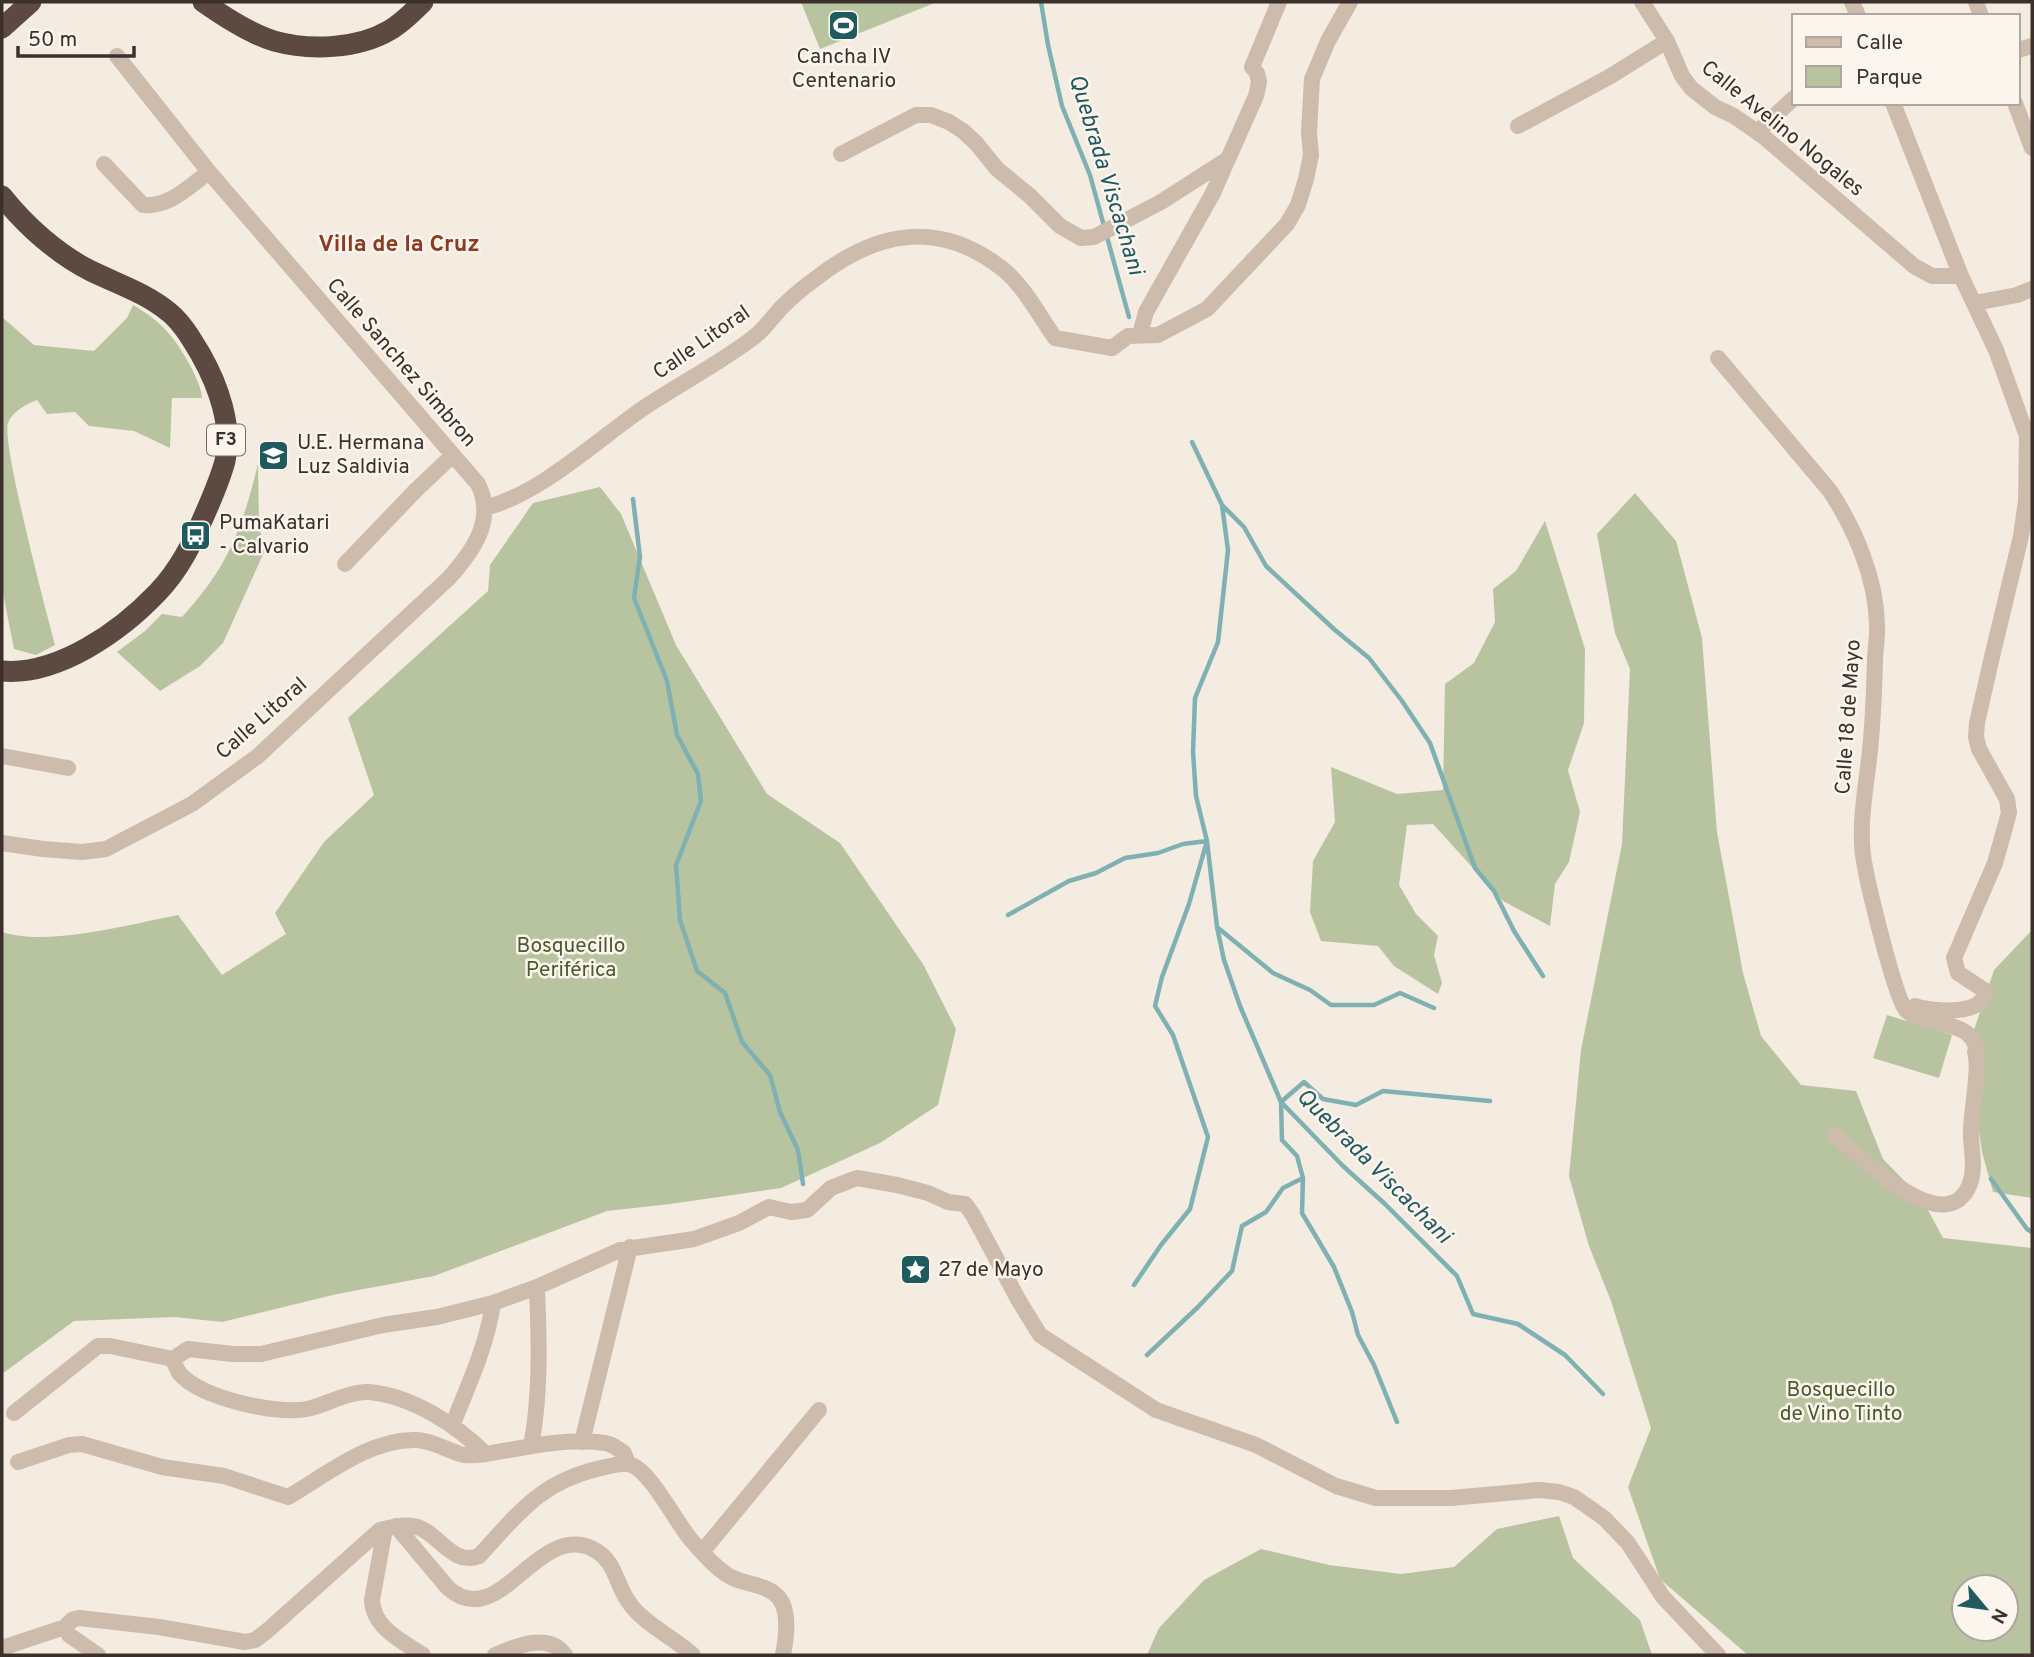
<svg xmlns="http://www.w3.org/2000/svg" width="2034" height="1657" font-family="Overpass,sans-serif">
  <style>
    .green { fill: #b8c4a0; fill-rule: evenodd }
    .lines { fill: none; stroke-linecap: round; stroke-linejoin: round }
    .stream { stroke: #7fb0b2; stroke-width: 4.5 }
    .street { stroke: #cdbbac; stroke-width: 16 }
    .highway { stroke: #5c4a42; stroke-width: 21 }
    .labels { text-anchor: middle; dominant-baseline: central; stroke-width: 5; stroke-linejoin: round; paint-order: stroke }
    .shield { fill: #fbf5ee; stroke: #756b66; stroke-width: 2 }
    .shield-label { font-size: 19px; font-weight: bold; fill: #3b302b }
    .poi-label { font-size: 21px; fill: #3b302b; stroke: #fbf5ee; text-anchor: start }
    .street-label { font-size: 21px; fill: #3b302b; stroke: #fbf5ee }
    .park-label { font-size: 21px; fill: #4a5a2e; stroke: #fbf5ee }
    .water-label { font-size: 23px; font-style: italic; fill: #1f5a5e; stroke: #fbf5ee }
    .neighbourhood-label { font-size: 23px; font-weight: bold; fill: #8c3b22; stroke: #fbf5ee }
  </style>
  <rect width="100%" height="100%" fill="#f4ebe1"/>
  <path class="green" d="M801 2H937L820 49Z
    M133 305C164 323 177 340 193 371 197 380 201 388 202 398H172L170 448 134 431 89 426 75 412 47 414 37 400C25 405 13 411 8 423 1 441 47 615 55 645L36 655 14 649 2 588V317L34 345 94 351 127 318Z
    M258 464 259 526 265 550 223 643 200 666 160 691 117 652 145 631 162 614 182 617C228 567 242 529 258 464Z
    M600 487 621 514 676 645 767 794 840 843 923 964 956 1029 938 1105 880 1143 781 1188 670 1204 607 1211 434 1276 337 1294 222 1322 175 1317 74 1321 2 1374V932C48 947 131 924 178 915L222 975 286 934 275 913 324 842 374 795 348 718 488 591 490 565 533 503Z
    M1635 493 1676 541 1702 638 1717 832 1743 973 1761 1036 1801 1085 1856 1091 1883 1159 1922 1199 1943 1238 2032 1248V1655H1748L1660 1579 1628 1487 1651 1428 1611 1301 1589 1246 1569 1176 1581 1050 1622 844 1630 669 1615 633 1597 534ZM1964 1587H2006V1629H1964Z
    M1545 521 1585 649 1584 723 1568 770 1580 812 1569 862 1555 884 1550 926 1503 901 1433 824 1407 825 1399 885 1416 914 1438 936 1434 955 1442 983 1438 994 1394 966 1378 946 1321 941 1310 912 1313 861 1335 822 1331 767 1397 794 1443 790 1445 684 1474 663 1495 622 1493 589 1516 571Z
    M2032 930V1198L1993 1192 1982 1152 1967 1051 1994 970Z
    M1887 1015 1952 1035 1939 1078 1873 1058Z
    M1559 1516 1573 1558 1640 1620 1652 1655H1147L1159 1628 1204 1580 1261 1549 1329 1565 1401 1574 1454 1567 1497 1529Z"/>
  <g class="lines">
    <path class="stream" d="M1041 2 1048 45 1062 106 1090 175 1129 317
      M1192 442 1222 505 1228 550 1218 642 1195 698 1193 752 1196 796 1207 841 1217 927 1224 960 1240 1006 1281 1102 1343 1166 1385 1204 1457 1276 1473 1314 1518 1324 1565 1355 1603 1394
      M633 499 640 557 634 598 667 681 677 735 698 774 701 801 676 865 680 920 697 971 725 993 742 1042 770 1075 780 1112 798 1150 803 1184
      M1222 505 1244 527 1266 566 1335 630 1369 658 1402 701 1430 743 1475 868 1494 891 1514 931 1543 976
      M1008 915 1069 881 1096 873 1125 858 1158 853 1183 844 1207 841 1189 904 1162 977 1155 1006 1173 1035 1208 1137 1190 1209 1161 1245 1134 1285
      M1217 927 1273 973 1310 990 1331 1005H1374L1400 993 1434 1008
      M1991 1179 2027 1229 2032 1232
      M1147 1355 1198 1307 1232 1271 1242 1226 1266 1212 1283 1188 1303 1178
      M1397 1422 1374 1365 1358 1335 1352 1312 1334 1267 1302 1213 1303 1178 1297 1156 1282 1140 1281 1102 1304 1082 1323 1099 1356 1105 1383 1091 1490 1101"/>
    <path class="street" d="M1642 2 1667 41 1682 76 1691 88 1715 107 1734 116 1764 137 1914 266 1932 276H1961
      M1852 2 1858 16
      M1976 2 1981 16
      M2018 50 2032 46
      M1893 103 1961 276 1996 350 2027 436 2026 501 2021 536 1991 661 1977 723 1976 737 1979 749 2007 799 2009 813 1995 863 1954 958 1958 973 1984 990C1989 1016 1931 1012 1915 1006
      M2015 103 2032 148
      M1518 126 1609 77 1667 41
      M1757 132 1794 98
      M841 154 916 115H931L949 122 963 131 976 143 997 169 1030 196 1060 226 1081 238 1094 237 1161 202 1228 159 1256 96 1259 82 1257 73 1252 67 1279 2
      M104 164 143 205C170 207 188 187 209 172
      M1975 303 2017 295 2032 289
      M1140 334 1146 312 1213 193 1227 161
      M1718 358 1830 491C1855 529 1876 578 1877 624 1878 637 1875 649 1875 661 1874 697 1873 732 1868 767 1864 799 1858 835 1865 867 1869 889 1895 998 1906 1010 1923 1028 1965 1018 1975 1044 1981 1061 1972 1108 1971 1128 1970 1148 1977 1167 1969 1186 1944 1242 1859 1155 1835 1135
      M485 508C540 494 596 441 642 409 679 384 719 364 754 337 765 329 773 316 783 306 793 296 804 287 815 279 876 231 939 218 1004 270 1025 288 1039 315 1055 338L1112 348 1128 336 1158 335 1207 309 1287 224 1298 205 1306 179 1311 155 1309 132 1312 79 1328 41 1350 2
      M345 564 416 490 452 456
      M2 756 68 768
      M2 843 43 849 82 852 106 849 192 804 258 756 449 578C473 551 496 520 478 484L209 172 117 56
      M173 1359C175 1364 177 1370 180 1374 201 1398 276 1415 307 1409 326 1405 349 1391 369 1392 412 1396 455 1424 486 1454 522 1448 569 1437 605 1443 613 1444 618 1449 624 1453L628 1464
      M14 1413 98 1346H110L173 1359 188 1349 233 1354H261L383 1325 437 1317 493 1303 537 1287 620 1250 694 1239 739 1223 769 1207 791 1212 807 1210 831 1188 857 1178 897 1185 928 1193 948 1202 965 1204 973 1215 1019 1301 1040 1335 1156 1410 1256 1445 1336 1486 1376 1498H1451L1539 1490 1559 1492 1574 1497 1604 1518 1628 1543 1663 1597 1718 1655
      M452 1426C468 1386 487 1346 493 1303
      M582 1442 630 1247
      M531 1446C541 1395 539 1339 537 1287
      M18 1462 69 1445 82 1444 162 1467 224 1476 288 1497C326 1475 371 1438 417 1440 434 1441 448 1451 464 1455 471 1456 479 1455 486 1454
      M396 1526 448 1588C500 1634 537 1521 593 1549 616 1561 615 1582 628 1601 641 1622 674 1638 693 1655
      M385 1529 372 1600C373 1628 402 1641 423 1655
      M702 1552 819 1410
      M2 1648 65 1627
      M98 1655 69 1635 65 1627 72 1620 79 1618 159 1627 245 1642 255 1640 267 1631 380 1530C391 1527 403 1524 414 1526 438 1531 452 1567 479 1556 518 1514 539 1483 597 1469 607 1467 618 1463 628 1464 649 1467 676 1523 692 1541 703 1553 716 1569 731 1577 745 1585 768 1584 779 1598 790 1611 786 1640 783 1655
      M495 1655C516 1646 549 1632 565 1655"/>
    <path class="highway" d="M203 2C223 16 250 34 274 41 310 51 358 49 390 30 402 23 413 12 423 2
      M2 28 31 2
      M2 196C25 225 57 254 91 271 118 284 146 293 170 313 183 324 192 340 201 355 218 385 233 426 225 461 220 480 212 498 204 516 192 544 179 570 158 592 121 631 58 676 2 671"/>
  </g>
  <defs>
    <symbol id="stadium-square" viewBox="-11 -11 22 22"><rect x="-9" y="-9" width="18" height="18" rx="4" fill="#1f5a5e" stroke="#fbf5ee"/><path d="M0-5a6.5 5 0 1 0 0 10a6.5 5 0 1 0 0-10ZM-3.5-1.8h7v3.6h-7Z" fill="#fff"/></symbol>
    <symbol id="school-square" viewBox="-11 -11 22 22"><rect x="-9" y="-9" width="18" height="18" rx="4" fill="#1f5a5e" stroke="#fbf5ee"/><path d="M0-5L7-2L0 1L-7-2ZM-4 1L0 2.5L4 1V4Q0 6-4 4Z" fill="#fff"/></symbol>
    <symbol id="bus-square" viewBox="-11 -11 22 22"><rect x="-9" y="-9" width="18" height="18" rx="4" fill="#1f5a5e" stroke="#fbf5ee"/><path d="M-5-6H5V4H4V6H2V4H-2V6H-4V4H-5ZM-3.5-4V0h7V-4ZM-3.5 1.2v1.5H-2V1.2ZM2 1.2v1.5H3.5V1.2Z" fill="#fff"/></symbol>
    <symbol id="sight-square" viewBox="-11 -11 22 22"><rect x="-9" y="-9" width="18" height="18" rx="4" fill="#1f5a5e" stroke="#fbf5ee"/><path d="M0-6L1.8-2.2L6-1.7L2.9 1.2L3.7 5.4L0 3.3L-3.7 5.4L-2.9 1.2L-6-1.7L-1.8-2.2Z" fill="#fff"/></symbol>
  </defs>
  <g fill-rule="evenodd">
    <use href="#stadium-square" x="826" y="8" width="35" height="35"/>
    <use href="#school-square" x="256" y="438" width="35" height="35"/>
    <use href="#bus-square" x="178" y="518" width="35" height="35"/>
    <use href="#sight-square" x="898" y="1252" width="35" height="35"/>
  </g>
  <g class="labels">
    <rect class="shield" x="207" y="424.5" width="38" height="31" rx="5"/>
    <g class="shield-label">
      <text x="226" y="440">F3</text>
    </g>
    <g class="poi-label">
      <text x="844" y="57" text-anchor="middle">Cancha IV<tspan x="844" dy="24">Centenario</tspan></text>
      <text x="297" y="443">U.E. Hermana<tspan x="297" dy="24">Luz Saldivia</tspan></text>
      <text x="219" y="523">PumaKatari<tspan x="219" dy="24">- Calvario</tspan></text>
      <text x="938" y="1270">27 de Mayo</text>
    </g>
    <g class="street-label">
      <text transform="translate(1782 129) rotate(39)">Calle Avelino Nogales</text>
      <text transform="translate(702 343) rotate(-35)">Calle Litoral</text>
      <text transform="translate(401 363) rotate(49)">Calle Sanchez Simbron</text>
      <text transform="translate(1849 717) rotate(-86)">Calle 18 de Mayo</text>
      <text transform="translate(262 719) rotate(-41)">Calle Litoral</text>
    </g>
    <g class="park-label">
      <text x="571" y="946">Bosquecillo<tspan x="571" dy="24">Periférica</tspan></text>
      <text x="1841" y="1390">Bosquecillo<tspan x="1841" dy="24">de Vino Tinto</tspan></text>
    </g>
    <g class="water-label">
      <text transform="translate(1105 175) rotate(73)">Quebrada Viscachani</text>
      <text transform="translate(1373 1167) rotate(45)">Quebrada Viscachani</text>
    </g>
    <g class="neighbourhood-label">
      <text x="399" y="245">Villa de la Cruz</text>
    </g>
  </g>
  <rect width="2034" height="1657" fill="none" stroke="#3b302b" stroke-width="7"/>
  <rect x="1792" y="14" width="228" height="91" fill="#fbf5ee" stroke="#aea6a0" stroke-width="2"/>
  <rect x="1806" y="37" width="35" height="10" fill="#cdbbac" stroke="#aea6a0" stroke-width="2"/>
  <text x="1856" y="49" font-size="21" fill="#3b302b">Calle</text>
  <rect x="1806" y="66" width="35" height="21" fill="#b8c4a0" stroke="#aea6a0" stroke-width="2"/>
  <text x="1856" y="84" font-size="21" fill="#3b302b">Parque</text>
  <g transform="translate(1985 1608) rotate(119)"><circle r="33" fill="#fbf5ee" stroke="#aea6a0" stroke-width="2"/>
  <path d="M0-5L12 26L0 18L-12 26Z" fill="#1f5a5e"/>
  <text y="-10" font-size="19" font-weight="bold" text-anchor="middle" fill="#3b302b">N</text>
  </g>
  <path d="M18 46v10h116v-10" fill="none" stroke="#3b302b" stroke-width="3.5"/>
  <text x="28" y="46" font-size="21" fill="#3b302b" stroke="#fbf5ee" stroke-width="5" paint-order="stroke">50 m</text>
</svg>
